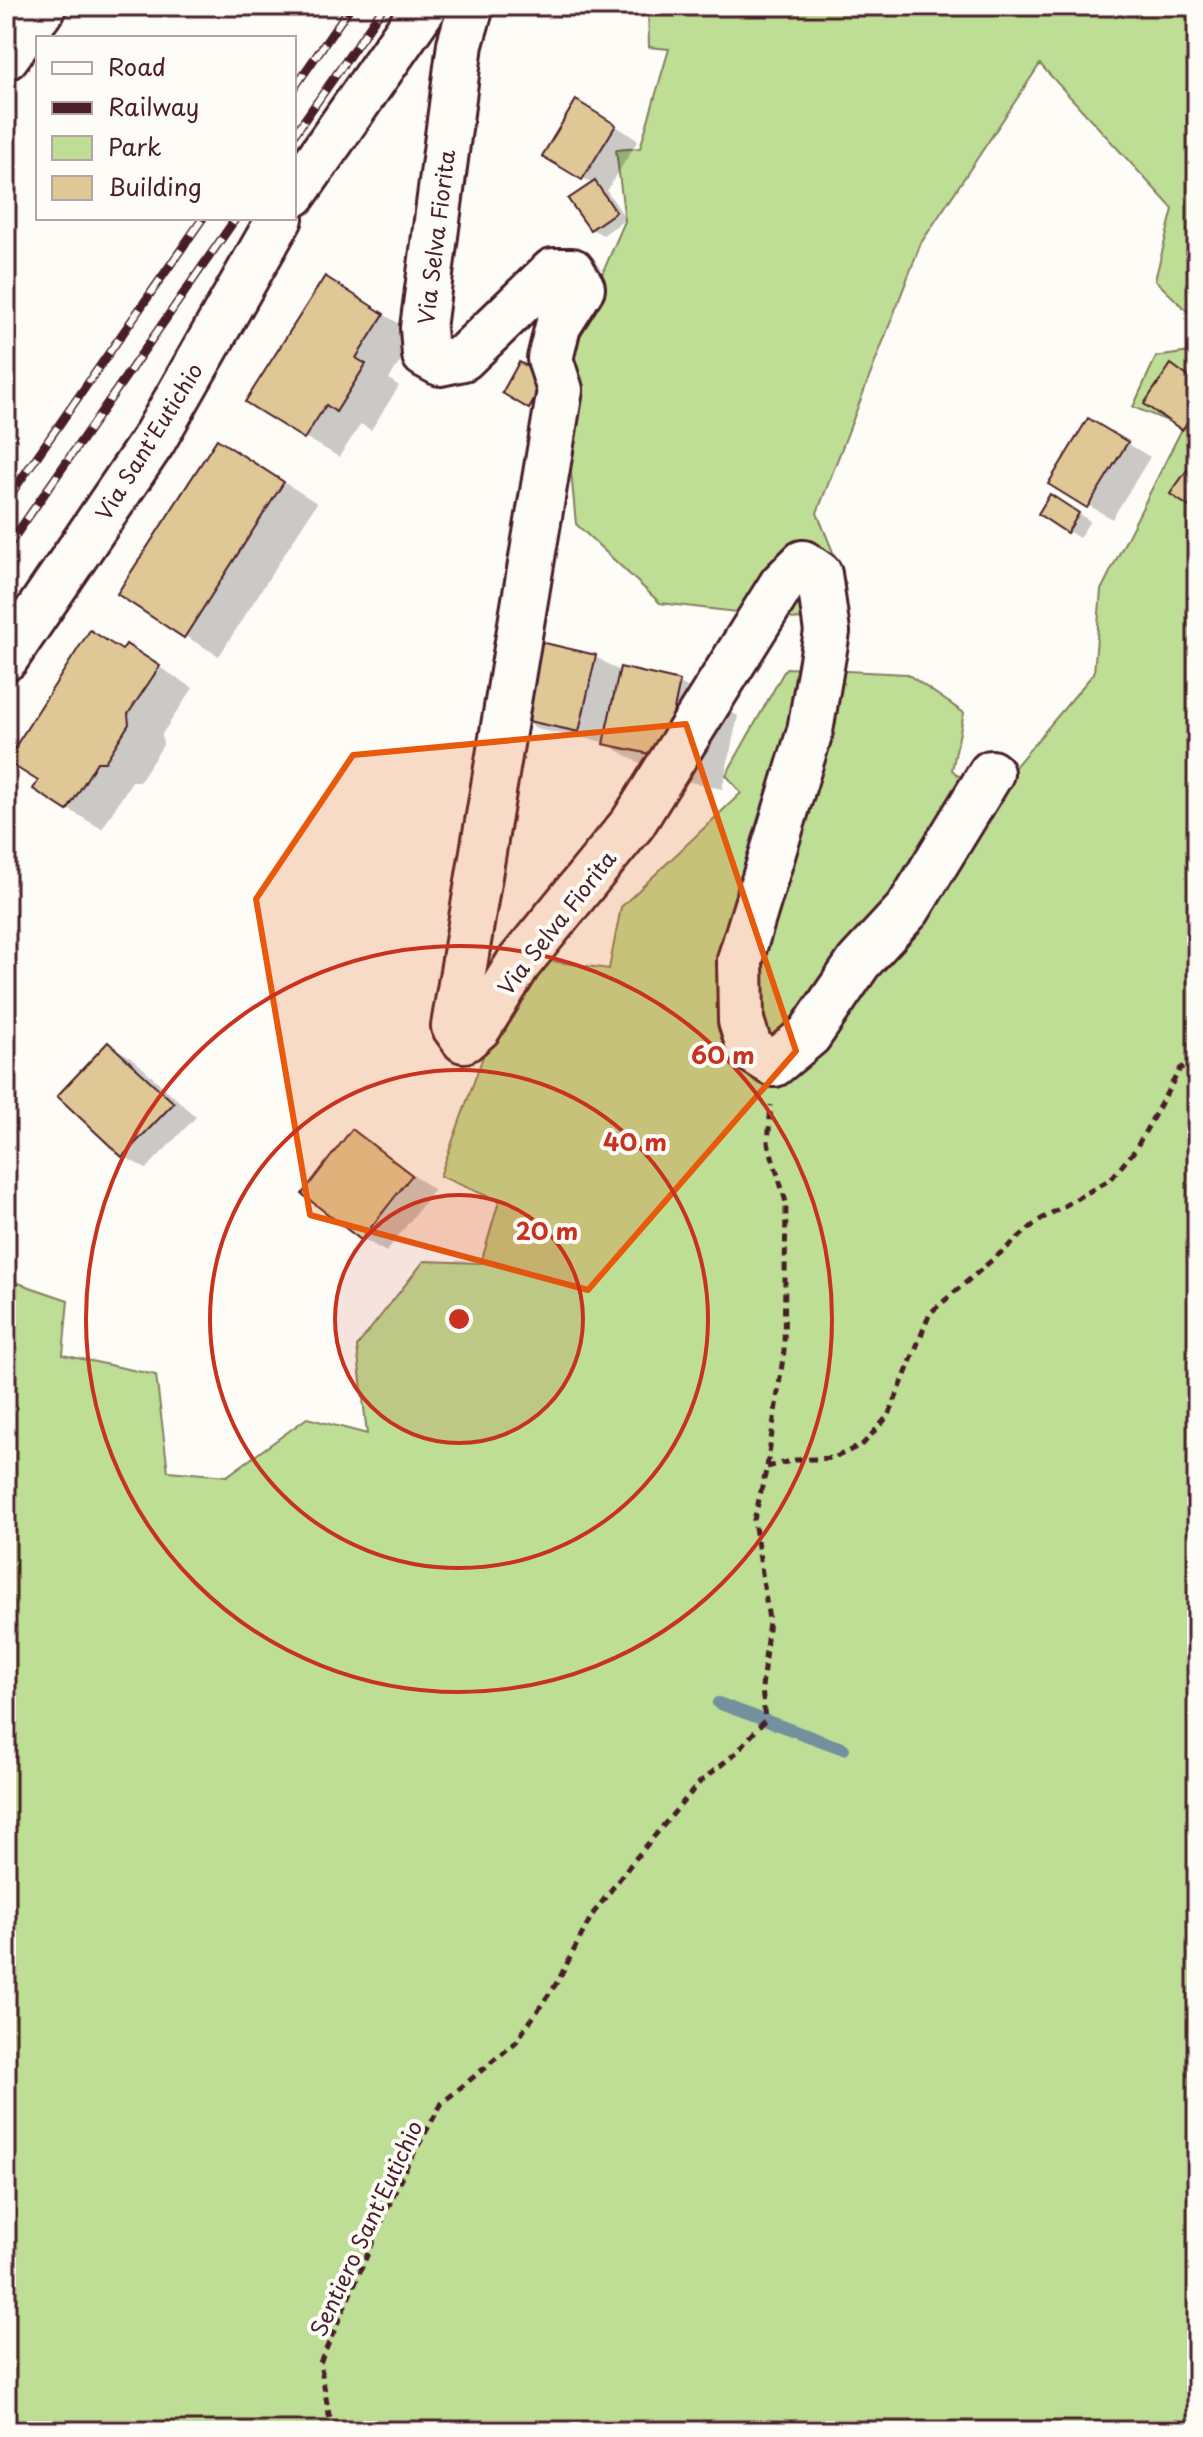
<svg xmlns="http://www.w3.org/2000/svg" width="1203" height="2437" font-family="'Playpen Sans',sans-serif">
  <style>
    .green { fill: #bedd95; stroke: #847e60; stroke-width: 2 }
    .shadow { fill: #0003 }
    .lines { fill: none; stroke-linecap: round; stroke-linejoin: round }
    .stream { stroke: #72909d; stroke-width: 12 }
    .building { fill: #dfc796; stroke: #4a1f2b; stroke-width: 2 }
    .street-casing { stroke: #4a1f2b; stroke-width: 50 }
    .path { stroke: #4a1f2b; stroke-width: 5; stroke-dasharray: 8 6; stroke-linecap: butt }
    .street { stroke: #fdfcf7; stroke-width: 44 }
    .rail-casing { stroke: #4a1f2b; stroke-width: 9 }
    .rail { stroke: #fdfcf7; stroke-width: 6; stroke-dasharray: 18; stroke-linecap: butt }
    .marked { fill: #e8590c; fill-opacity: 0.2; stroke: #e8590c; stroke-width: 6; stroke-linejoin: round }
    .ring { fill: none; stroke: #c8321e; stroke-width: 4 }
    .labels { text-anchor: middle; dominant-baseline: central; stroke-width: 8; stroke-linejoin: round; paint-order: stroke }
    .street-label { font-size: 22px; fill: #4a1f2b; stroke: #fdfcf7 }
    .centre { fill: #c8321e; stroke: #fdfcf7; stroke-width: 4 }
    .ring-label { font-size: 24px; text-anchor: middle; font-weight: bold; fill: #c8321e; stroke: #fdfcf7; stroke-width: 8; stroke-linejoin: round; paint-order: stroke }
  </style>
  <rect width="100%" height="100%" fill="#fdfcf7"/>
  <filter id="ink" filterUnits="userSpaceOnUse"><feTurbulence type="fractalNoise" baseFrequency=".0125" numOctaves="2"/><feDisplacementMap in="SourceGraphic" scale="16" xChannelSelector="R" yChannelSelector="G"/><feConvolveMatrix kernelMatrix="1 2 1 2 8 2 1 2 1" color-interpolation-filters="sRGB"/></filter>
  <g filter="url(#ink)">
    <path class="green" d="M648 6H1197V321L1155 280 1173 209 1040 64 921 243 817 513 846 584 804 620 660 603 576 524 565 409 566 358 625 221 616 150 640 148 669 49 649 47Z
      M1197 351V2431H6V1294L18 1283 68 1300 63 1355 156 1375 168 1471 227 1476 307 1418 367 1434 357 1346 424 1261 481 1263 499 1201 440 1176 489 1040 542 960 609 969 621 907 741 793 726 775 786 668 907 674 964 713 952 770 987 800 1094 673 1101 590 1183 427 1133 407 1156 357Z"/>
    <path class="shadow" d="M6 6H43L6 56Z
      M600 116 638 140 607 191 626 219 603 235 591 229 593 184 545 155Z
      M326 278 417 335 389 379 399 386 371 430 361 424 339 457 305 437Z
      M1171 367 1197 382V437L1183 429Z
      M557 385 541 413 505 393Z
      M1088 420 1150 457 1112 519 1051 483Z
      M218 441 317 503 219 656 185 636Z
      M1062 503 1090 521 1079 538 1040 513Z
      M534 643 596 657 621 672 680 683 738 716 722 789 663 776 603 742 540 730 517 717Z
      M127 647 193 688 162 734 163 745 140 781H132L102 829 68 809Z
      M6 1011 18 1021 6 1037Z
      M108 1044 132 1058 196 1117 146 1169 123 1156Z
      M353 1131 434 1190 386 1252 362 1238Z"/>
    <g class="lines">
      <path class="stream" d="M718 1703 844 1749"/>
    </g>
    <path class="building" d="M576 100 616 125 582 180 542 156Z
      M595 181 616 212 590 230 568 199Z
      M325 276 384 314 356 358 366 364 336 412 326 405 304 439 245 402Z
      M519 362 547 377 529 409 502 393Z
      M1171 364 1197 383V409L1182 430 1144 404Z
      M1088 418 1128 442 1087 508 1048 484Z
      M217 439 284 482 184 638 117 594Z
      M1197 456V512L1170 494Z
      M1050 494 1079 513 1067 533 1038 514Z
      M90 630 122 650 126 644 160 666 128 714 129 724 105 762H97L67 811 33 789 38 781 6 761Z
      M532 640 596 655 579 732 514 718Z
      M620 667 680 681 664 757 603 744Z
      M108 1042 174 1103 122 1157 57 1096Z
      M352 1129 412 1175 361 1240 302 1194Z"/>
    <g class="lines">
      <defs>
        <path id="street" d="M471 6 460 44 423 328 425 355 440 363 463 358 553 271H572L582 288 558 326 550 359 560 390 454 1026 464 1040 479 1027 518 964 633 823 782 584 803 563 819 574 827 632 810 731 740 960 741 1021 750 1049 774 1064 809 1035 859 962 908 909 991 773
          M6 57 44 6
          M294 194 425 6
          M6 658 153 441 280 218"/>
      </defs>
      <use href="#street" class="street-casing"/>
      <path class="path" d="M767 1467 795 1460 834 1458 863 1444 889 1415 930 1313 1038 1221 1111 1179 1135 1150 1180 1069 1197 1057
        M335 2431 329 2415 320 2363 404 2171 442 2103 516 2042 558 1981 592 1915 631 1864 699 1783 737 1752 765 1720 762 1688 769 1620 754 1520 767 1467 784 1351 786 1202 768 1143 771 1105"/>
      <use href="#street" class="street"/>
      <defs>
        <path id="rail" d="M294 88 351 6
          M294 135 384 6
          M6 501 203 218
          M6 549 236 218"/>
      </defs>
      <use href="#rail" class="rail-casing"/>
      <use href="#rail" class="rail"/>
    </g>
  </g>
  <path class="marked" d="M686 724 796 1051 588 1290 310 1215 256 899 353 755Z"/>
  <circle cx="459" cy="1319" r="124" fill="#c8321e" fill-opacity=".12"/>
  <g class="ring">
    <circle cx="459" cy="1319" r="124"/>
    <circle cx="459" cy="1319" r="249"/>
    <circle cx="459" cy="1319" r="373"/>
  </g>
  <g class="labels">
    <g class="street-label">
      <text transform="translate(435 237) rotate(-83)">Via Selva Fiorita</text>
      <text transform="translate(148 441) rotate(-58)">Via Sant'Eutichio</text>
      <text transform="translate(556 922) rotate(-52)">Via Selva Fiorita</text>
      <text transform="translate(365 2228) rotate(-65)">Sentiero Sant'Eutichio</text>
    </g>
  </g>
  <circle cx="459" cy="1319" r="12" class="centre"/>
  <g class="ring-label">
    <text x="723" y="1064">60 m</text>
    <text x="635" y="1151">40 m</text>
    <text x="547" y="1240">20 m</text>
  </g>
  <rect width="1203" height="2437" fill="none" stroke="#fdfcf7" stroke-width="32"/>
  <rect x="16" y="16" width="1171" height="2405" fill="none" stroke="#4a1f2b" stroke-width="3" filter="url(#ink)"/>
  <rect x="36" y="36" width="260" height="184" fill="#fdfcf7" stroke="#b5a4a5" stroke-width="2"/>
  <rect x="52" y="62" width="40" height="12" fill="#fdfcf7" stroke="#b5a4a5" stroke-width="2"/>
  <text x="108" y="76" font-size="24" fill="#4a1f2b">Road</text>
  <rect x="52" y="102" width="40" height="12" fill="#4a1f2b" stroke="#b5a4a5" stroke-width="2"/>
  <text x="108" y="116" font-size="24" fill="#4a1f2b">Railway</text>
  <rect x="52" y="136" width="40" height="24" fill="#bedd95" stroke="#b5a4a5" stroke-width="2"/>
  <text x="108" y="156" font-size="24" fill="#4a1f2b">Park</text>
  <rect x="52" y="176" width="40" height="24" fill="#dfc796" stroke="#b5a4a5" stroke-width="2"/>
  <text x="108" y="196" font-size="24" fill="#4a1f2b">Building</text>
</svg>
